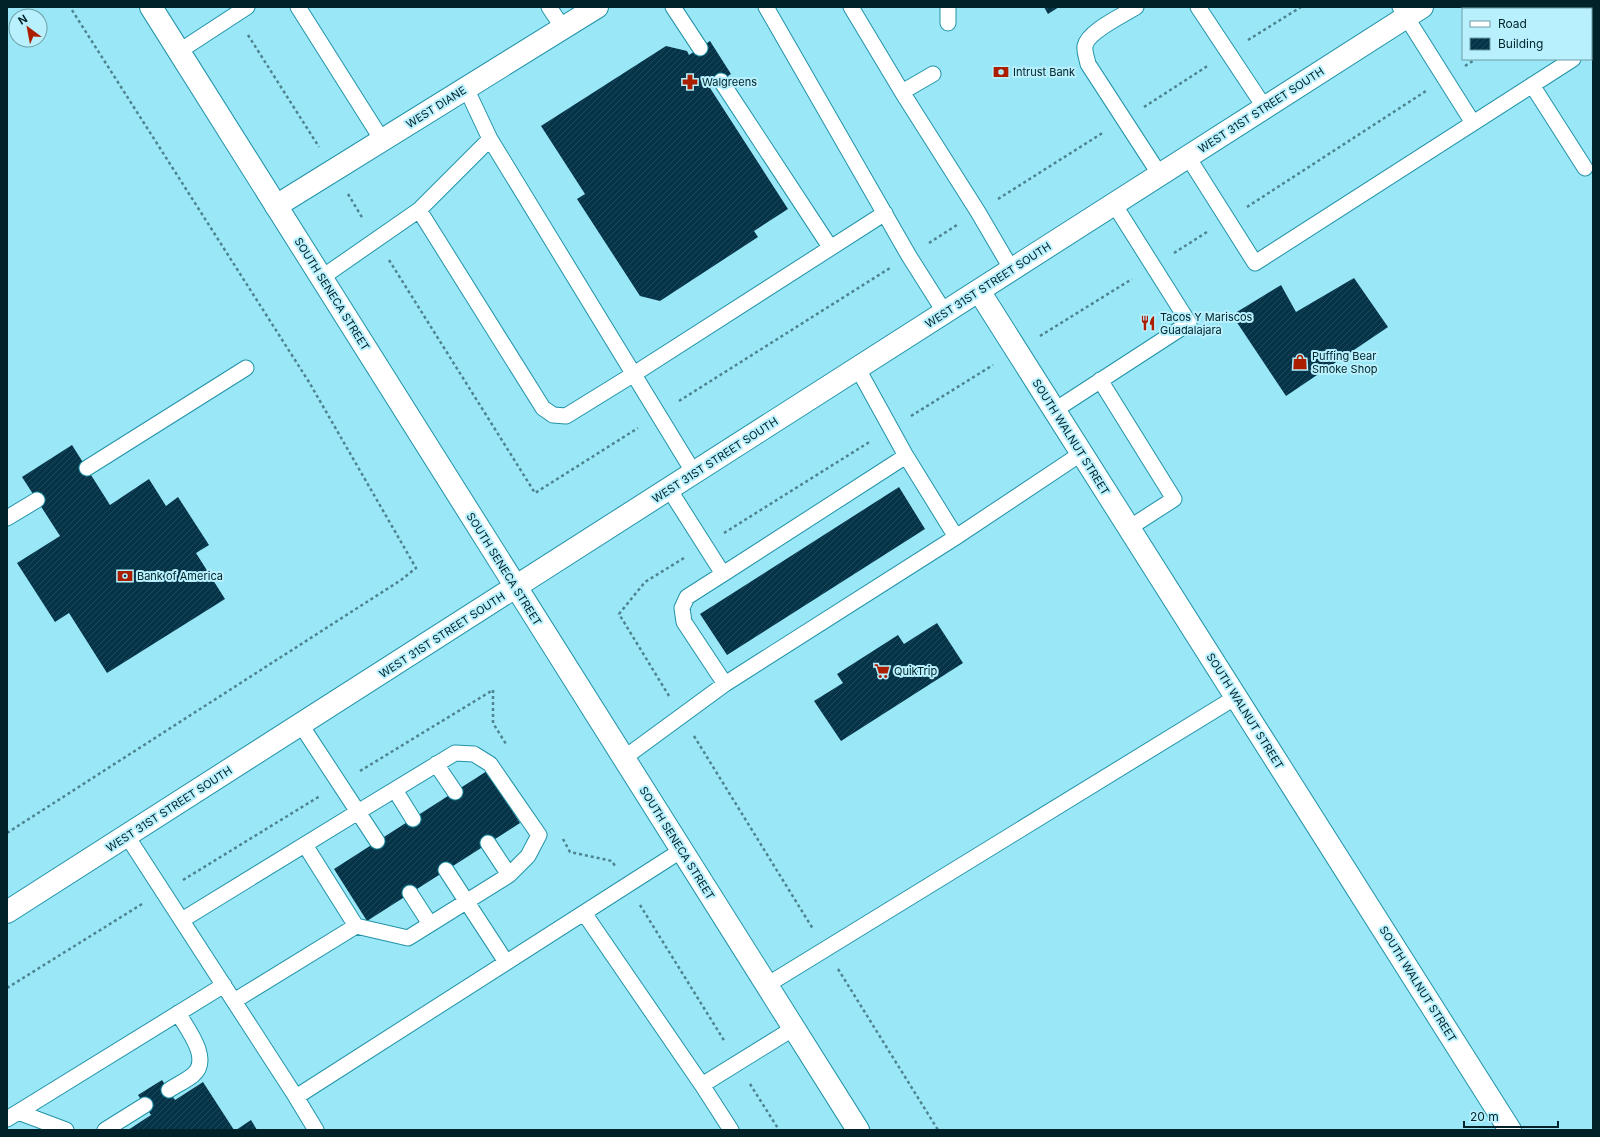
<svg xmlns="http://www.w3.org/2000/svg" width="1600" height="1137" font-family="Inter,sans-serif">
  <style>
    .building { fill: url(#building-hatch) }
    .lines { fill: none; stroke-linecap: round; stroke-linejoin: round }
    .service-casing { stroke: #2293a7; stroke-width: 17 }
    .minor-casing { stroke: #2293a7; stroke-width: 24 }
    .tertiary-casing { stroke: #2293a7; stroke-width: 24 }
    .path { stroke: #4d8490; stroke-width: 2.5; stroke-dasharray: 3 3; stroke-linecap: butt }
    .service { stroke: #fff; stroke-width: 15 }
    .minor { stroke: #fff; stroke-width: 22 }
    .tertiary { stroke: #fff; stroke-width: 22 }
    .labels { text-anchor: middle; dominant-baseline: central; stroke-width: 4; stroke-linejoin: round; paint-order: stroke }
    .poi-label { font-size: 11px; fill: #012229; stroke: #b8f1fd; text-anchor: start }
    .street-label { font-size: 11px; fill: #012229; stroke: #b8f1fd }
  </style>
  <defs>
    <pattern id="building-hatch" width="6" height="6" patternUnits="userSpaceOnUse"><rect width="6" height="6" fill="#053448"/><path d="M-1 1l2-2M0 6l6-6M5 7l2-2" fill="none" stroke="#1f495a"/></pattern>
  </defs>
  <rect width="100%" height="100%" fill="#9ae7f8"/>
  <path class="building" d="M1044 7H1059L1048 14Z
    M710 41 731 74 710 88 788 209 754 231 758 237 660 301 640 296 577 199 585 194 541 126 666 46 687 51 689 55Z
    M1354 278 1388 327 1286 396 1232 315 1281 285 1296 312Z
    M72 445 110 505 149 479 166 506 178 497 209 545 196 553 225 599 107 673 69 613 55 622 17 563 60 536 22 477Z
    M899 487 925 529 727 655 700 614Z
    M937 623 963 663 841 741 814 701 843 683 837 674 898 635 904 644Z
    M487 771 520 823 367 921 334 869Z
    M162 1080 175 1100 203 1082 234 1130H128L151 1115 138 1095Z
    M251 1120 257 1130H236Z"/>
  <g class="lines">
    <defs>
      <path id="service" d="M298 7 382 140
        M549 7 563 28
        M673 7 700 48
        M766 7 909 256 945 313
        M851 7 902 92 933 74
        M1136 7C1124 15 1088 31 1085 46 1084 52 1087 58 1088 64L1160 175
        M1198 7 1265 108
        M1400 7 1473 123
        M948 23V7
        M1591 48 1593 46
        M178 52 247 7
        M721 81 830 247
        M1532 85 1585 168
        M466 88 490 139 694 473
        M902 92 978 212 1012 270
        M1188 157 1255 263 1573 59
        M419 210 543 408 553 415 566 416 634 374 885 213
        M321 278 419 210 490 139
        M1100 380 1174 499 1129 528
        M1055 410 1189 323 1114 204
        M906 456 956 537
        M87 468 246 368
        M669 489 723 574 906 456 858 369
        M7 518 37 500
        M723 574 687 597 682 608 684 622 725 684
        M624 758 725 684 956 537 1082 453
        M436 764 455 792
        M395 790 413 819
        M127 836 296 1097 682 850
        M488 843 509 875
        M305 845 356 926
        M446 870 506 962
        M410 893 430 924
        M584 913 702 1085
        M182 920 358 812 301 725
        M767 985 1236 697
        M234 1001 356 926 408 938 509 875 528 856 539 835 490 764 474 754 455 753 358 812 377 841
        M169 1090C176 1085 186 1081 193 1075 212 1059 187 1029 178 1013
        M296 1097 316 1130
        M18 1112 66 1130
        M7 1119 224 985
        M105 1130 145 1105
        M731 1130 702 1085 794 1028"/>
      <path id="minor" d="M276 206 597 7
        M979 291 1510 1130"/>
      <path id="tertiary" d="M151 7 858 1130
        M7 912 1422 7"/>
    </defs>
    <use href="#service" class="service-casing"/>
    <use href="#minor" class="minor-casing"/>
    <use href="#tertiary" class="tertiary-casing"/>
    <path class="path" d="M1554 9 1557 7
      M248 35 319 147
      M1248 40 1301 7
      M1465 66 1476 59
      M1144 107 1209 65
      M348 194 363 219
      M998 199 1104 132
      M1247 207 1426 91
      M929 243 957 225
      M1174 253 1207 232
      M389 260 535 493 638 428
      M1040 336 1132 279
      M679 401 890 268
      M911 416 993 365
      M724 533 871 441
      M493 690V723L506 744
      M669 696 619 614 645 582 684 558
      M694 736 813 929
      M360 771 493 690
      M7 833 401 580 416 568 309 382 70 7
      M563 839 570 852 612 861 615 866
      M183 880 320 796
      M640 905 725 1042
      M838 969 938 1130
      M7 988 142 904
      M750 1084 779 1130"/>
    <use href="#service" class="service"/>
    <use href="#minor" class="minor"/>
    <use href="#tertiary" class="tertiary"/>
  </g>
  <defs>
    <symbol id="bank-bare" viewBox="-9 -9 18 18"><path d="M-6-4H6V4H-6ZM0-2.3a2.3 2.3 0 1 0 0 4.6a2.3 2.3 0 1 0 0-4.6Z" fill="#ac1e00" stroke="#b8f1fd" stroke-width="2.5" paint-order="stroke"/></symbol>
    <symbol id="pharmacy-bare" viewBox="-9 -9 18 18"><path d="M-2-6h4v4h4v4h-4v4h-4v-4h-4v-4h4Z" fill="#ac1e00" stroke="#b8f1fd" stroke-width="2.5" paint-order="stroke"/></symbol>
    <symbol id="restaurant-bare" viewBox="-9 -9 18 18"><path d="M-5-6h1v4h1v-4h1v4h1v-4h1v5L-1.5 .5V6h-2V.5L-5-1ZM5-6V6H3V1.5H1.5Q1.5-4 5-6Z" fill="#ac1e00" stroke="#b8f1fd" stroke-width="2.5" paint-order="stroke"/></symbol>
    <symbol id="shop-bare" viewBox="-9 -9 18 18"><path d="M-5-2.5h2.3a2.7 3.5 0 0 1 5.4 0H5L5.5 6h-11ZM-1.5-2.5h3a1.5 2.3 0 0 0-3 0Z" fill="#ac1e00" stroke="#b8f1fd" stroke-width="2.5" paint-order="stroke"/></symbol>
    <symbol id="supermarket-bare" viewBox="-9 -9 18 18"><path d="M-6-5.5h2.5l.6 2H6L4.5 2H-2.5L-4.4-4H-6ZM-1.5 3.2a1.3 1.3 0 1 0 .1 0ZM3 3.2a1.3 1.3 0 1 0 .1 0Z" fill="#ac1e00" stroke="#b8f1fd" stroke-width="2.5" paint-order="stroke"/></symbol>
  </defs>
  <g fill-rule="evenodd">
    <use href="#bank-bare" x="990" y="61" width="22" height="22"/>
    <use href="#pharmacy-bare" x="679" y="71" width="22" height="22"/>
    <use href="#restaurant-bare" x="1137" y="312" width="22" height="22"/>
    <use href="#shop-bare" x="1289" y="351" width="22" height="22"/>
    <use href="#bank-bare" x="114" y="565" width="22" height="22"/>
    <use href="#supermarket-bare" x="871" y="660" width="22" height="22"/>
  </g>
  <g class="labels">
    <g class="poi-label">
      <text x="1013" y="72">Intrust Bank</text>
      <text x="702" y="82">Walgreens</text>
      <text x="1160" y="317">Tacos Y Mariscos<tspan x="1160" dy="13">Guadalajara</tspan></text>
      <text x="1312" y="356">Puffing Bear<tspan x="1312" dy="13">Smoke Shop</tspan></text>
      <text x="137" y="576">Bank of America</text>
      <text x="894" y="671">QuikTrip</text>
    </g>
    <g class="street-label">
      <text transform="translate(436 107) rotate(-32)">WEST DIANE</text>
      <text transform="translate(1261 110) rotate(-33)">WEST 31ST STREET SOUTH</text>
      <text transform="translate(988 285) rotate(-33)">WEST 31ST STREET SOUTH</text>
      <text transform="translate(332 294) rotate(58)">SOUTH SENECA STREET</text>
      <text transform="translate(1071 437) rotate(58)">SOUTH WALNUT STREET</text>
      <text transform="translate(715 460) rotate(-33)">WEST 31ST STREET SOUTH</text>
      <text transform="translate(504 569) rotate(58)">SOUTH SENECA STREET</text>
      <text transform="translate(442 635) rotate(-33)">WEST 31ST STREET SOUTH</text>
      <text transform="translate(1245 711) rotate(58)">SOUTH WALNUT STREET</text>
      <text transform="translate(169 809) rotate(-33)">WEST 31ST STREET SOUTH</text>
      <text transform="translate(677 843) rotate(58)">SOUTH SENECA STREET</text>
      <text transform="translate(1418 984) rotate(58)">SOUTH WALNUT STREET</text>
    </g>
  </g>
  <rect width="1600" height="1137" fill="none" stroke="#012229" stroke-width="16"/>
  <rect x="1462" y="8" width="130" height="52" fill="#b8f1fd" stroke="#6f9ea8"/>
  <rect x="1470" y="21" width="20" height="6" fill="#ffffff" stroke="#6f9ea8"/>
  <text x="1498" y="28" font-size="12" fill="#012229">Road</text>
  <rect x="1470" y="38" width="20" height="12" fill="url(#building-hatch)" stroke="#6f9ea8"/>
  <text x="1498" y="48" font-size="12" fill="#012229">Building</text>
  <g transform="translate(28 28) rotate(328)"><circle r="19" fill="#b8f1fd" stroke="#6f9ea8"/>
  <path d="M0-3L7 15L0 10L-7 15Z" fill="#ac1e00"/>
  <text y="-6" font-size="11" font-weight="bold" text-anchor="middle" fill="#012229">N</text>
  </g>
  <path d="M1464 1121v6h94v-6" fill="none" stroke="#012229" stroke-width="2"/>
  <text x="1470" y="1121" font-size="12" fill="#012229" stroke="#b8f1fd" stroke-width="3" paint-order="stroke">20 m</text>
</svg>
